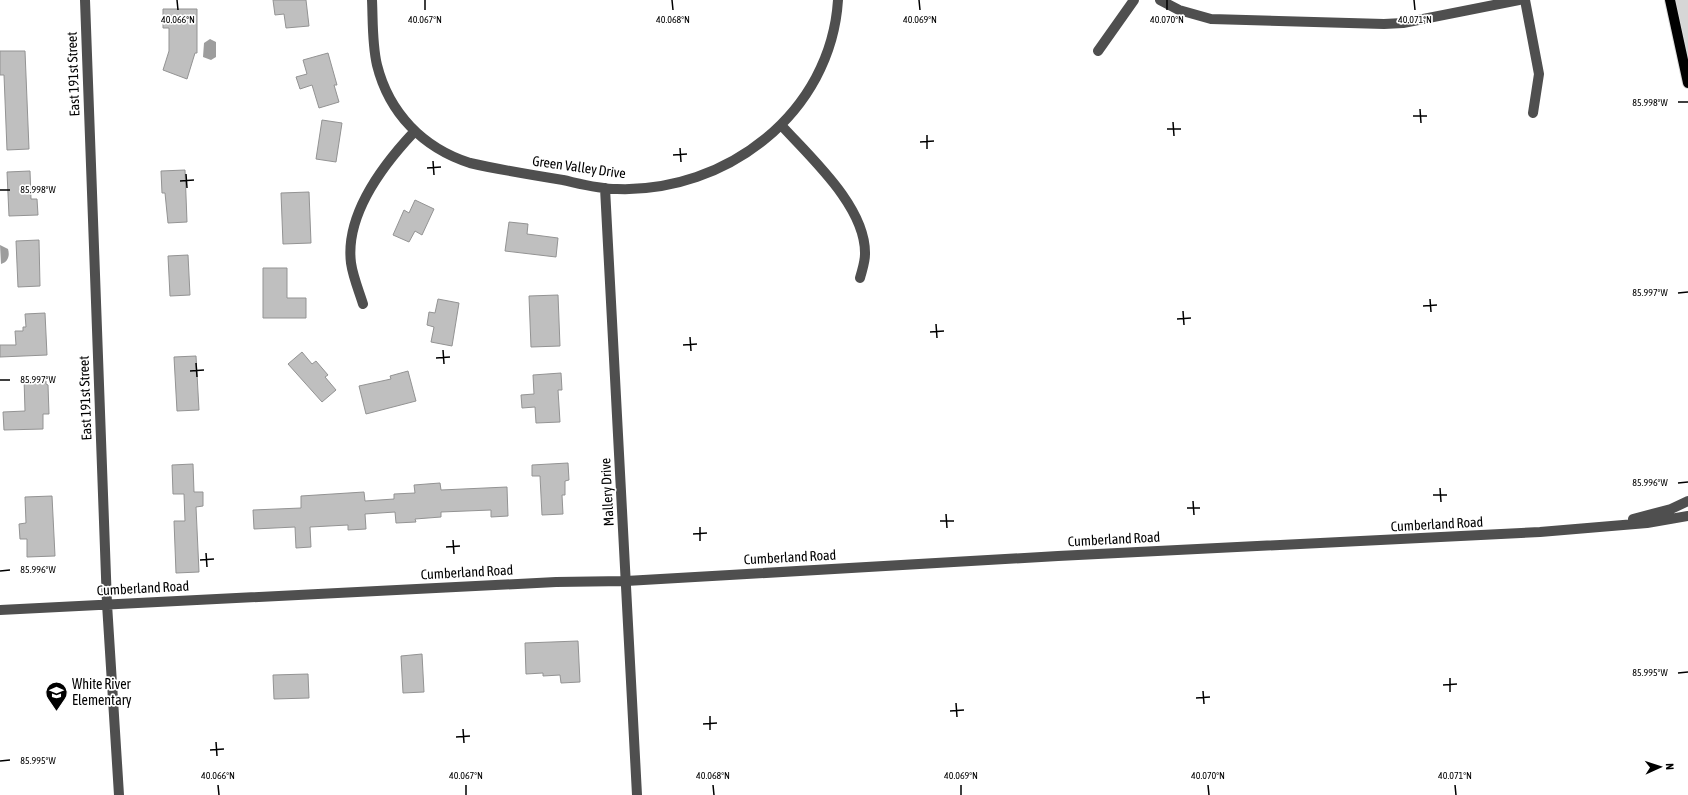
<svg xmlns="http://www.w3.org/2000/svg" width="1688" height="795" font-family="'Asap Condensed',sans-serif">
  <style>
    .green { fill: #d6d6d6 }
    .water { fill: #9d9d9d }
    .building { fill: #bfbfbf; stroke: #939393 }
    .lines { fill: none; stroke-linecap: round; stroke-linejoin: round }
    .major-casing { stroke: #dbdbdb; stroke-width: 12 }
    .minor { stroke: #4f4f4f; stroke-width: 10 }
    .major { stroke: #000; stroke-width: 10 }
    .ticks { fill: none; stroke: #000; stroke-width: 1.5 }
    .labels { text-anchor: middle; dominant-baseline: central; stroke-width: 3.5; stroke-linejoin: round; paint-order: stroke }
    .street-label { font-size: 14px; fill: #000; stroke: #fff }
    .poi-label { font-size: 14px; fill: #000; stroke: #fff; text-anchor: start }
    .ticks-label { font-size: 10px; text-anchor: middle; fill: #000; stroke: #fff; stroke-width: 3.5; stroke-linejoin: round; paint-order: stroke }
  </style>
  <rect width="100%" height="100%" fill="#fff"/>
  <path class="green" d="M1670 0H1688V83Z"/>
  <path class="water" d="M210 39 216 42V57L211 60 203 57 204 43Z
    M0 245 8 249C10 256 8 262 1 264Z"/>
  <path class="building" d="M273 0H306L309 26 286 28 284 14 275 15Z
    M163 9H197V53H195L187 79 163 70 169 51V28H163Z
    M0 51H25L29 149 7 150 4 75H0Z
    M328 53 337 85H334L339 102 319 108 312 85 300 89 296 77 307 74 303 60Z
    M322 120 342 123 336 162 316 159Z
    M185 170 187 222 168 223 165 193H162L161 171Z
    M30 171 31 199H37L38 215 9 216 7 172Z
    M309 192 311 243 283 244 281 193Z
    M415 200 434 209 422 235 415 231 409 242 393 235 404 210 409 213Z
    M509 222 528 224 527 234 558 238 556 257 505 251Z
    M39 240 40 286 18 287 16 241Z
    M188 255 190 295 170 296 168 256Z
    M263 268H287V298H306V318H263Z
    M558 295 560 346 531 347 529 296Z
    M438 299 459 303 452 346 431 342 434 327 427 325 429 312 435 313Z
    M45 313 47 355 0 357V345H16L15 331H23V327H26L25 314Z
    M302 352 312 364 316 361 328 375 325 377 336 390 322 402 288 364Z
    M196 356 199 410 177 411 174 357Z
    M408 371 416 401 366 414 359 386 391 379 390 376Z
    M561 373 562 390H558L560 422 536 423 535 407 522 408 521 395 534 394 533 375Z
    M24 378H42V381H46V384L48 385 49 414H43V429L4 430 3 412 25 411Z
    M568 463 569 480 565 481V495H562L563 514 542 515 540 476H532V465Z
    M193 464 194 492H203V506L196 507 199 572 176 573 174 521H185L184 494H173L172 465Z
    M440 483 441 490 507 487 508 516 491 517V510L441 512V517L415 519 416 522 396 523 395 512 365 514 366 529 348 530V525L310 527 311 547 296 548 295 527 254 529 253 510 301 508V496L364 492 365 501 394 499V494L415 493 414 485Z
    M52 496 55 556 27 557V539H20L19 524 26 523 25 497Z
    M578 641 580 682 561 683 560 675 543 676V673L526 674 525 643Z
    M422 654 424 692 403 693 401 656Z
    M308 674 309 698 274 699 273 675Z"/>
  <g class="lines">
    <defs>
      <path id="major" d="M1670 0 1688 83"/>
    </defs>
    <use href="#major" class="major-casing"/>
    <path class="minor" d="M85 0 107 604 119 795
      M372 0C373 21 372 44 377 65 389 113 423 148 470 163 501 170 532 175 563 180 581 184 599 189 617 189 726 193 831 113 838 0
      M1160 0 1179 10 1211 19 1384 24 1403 23 1519 0
      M1525 0 1539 74 1533 113
      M1098 51 1134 0
      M781 125C811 158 866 207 865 254 865 263 862 270 860 278
      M605 188 637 795
      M363 304C359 291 353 277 351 263 345 215 383 165 414 132
      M1633 519 1671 509 1688 501
      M0 610 556 582 626 581 1058 556 1540 532 1647 523 1688 516"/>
    <use href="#major" class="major"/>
  </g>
  <path class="ticks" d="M177 0 178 10M425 0V10M672 0 673 10M919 0 920 10M1167 0V10M1414 0 1415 10M1678 102H1688M1420 109 1421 123M1413 116H1427M1173 122 1174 136M1167 129H1181M927 135V149M920 142 934 141M680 148 681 162M673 155 687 154M433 161 434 175M427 168 441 167M186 174 187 188M180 181 194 180M0 190H10M1678 293 1688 292M1430 299 1431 312M1423 306 1437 305M1183 311 1184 325M1177 319 1191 318M936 324 937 338M930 332 944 331M690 337 691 351M683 345 697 344M443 350 444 364M436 358 450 357M196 363 197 377M190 371 204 370M0 380H10M1678 483 1688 482M1440 488 1441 502M1433 495H1447M1193 501 1194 515M1187 508H1200M946 514 947 528M940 521H954M700 527V541M693 534 707 533M453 540 454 554M446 547 460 546M206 553 207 567M200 560 214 559M0 571 10 570M1678 673 1688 672M1450 678V692M1443 685 1457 684M1203 691 1204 704M1196 698 1210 697M956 703 957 717M950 711 964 710M710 716V730M703 724 717 723M463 729 464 743M456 737 470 736M216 742 217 756M210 750 224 749M0 761 10 760M218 785 219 795M466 785V795M713 785 714 795M961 785V795M1208 785 1209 795M1455 785 1456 795"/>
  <defs>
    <symbol id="school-pin" viewBox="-11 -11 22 30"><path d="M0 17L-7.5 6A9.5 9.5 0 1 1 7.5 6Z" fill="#000" stroke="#fff"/><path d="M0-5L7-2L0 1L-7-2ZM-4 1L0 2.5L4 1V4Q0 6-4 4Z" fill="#fff"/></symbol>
  </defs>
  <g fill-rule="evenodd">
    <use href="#school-pin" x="44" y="680" width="25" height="34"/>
  </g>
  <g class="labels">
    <g class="street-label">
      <text transform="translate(73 74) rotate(-92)">East 191st Street</text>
      <text transform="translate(579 167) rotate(8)">Green Valley Drive</text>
      <text transform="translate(85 398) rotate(-92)">East 191st Street</text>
      <text transform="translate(607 492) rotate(-93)">Mallery Drive</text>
      <text transform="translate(1437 524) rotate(-3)">Cumberland Road</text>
      <text transform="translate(1114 539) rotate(-3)">Cumberland Road</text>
      <text transform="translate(790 557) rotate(-3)">Cumberland Road</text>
      <text transform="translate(467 572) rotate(-3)">Cumberland Road</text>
      <text transform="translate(143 588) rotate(-3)">Cumberland Road</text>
    </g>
    <g class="poi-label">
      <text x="72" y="684">White River<tspan x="72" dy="16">Elementary</tspan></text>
    </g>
  </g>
  <g class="ticks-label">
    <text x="178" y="23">40.066°N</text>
    <text x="425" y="23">40.067°N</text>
    <text x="673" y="23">40.068°N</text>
    <text x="920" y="23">40.069°N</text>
    <text x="1167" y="23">40.070°N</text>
    <text x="1415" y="23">40.071°N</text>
    <text x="1650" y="106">85.998°W</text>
    <text x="38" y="193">85.998°W</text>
    <text x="1650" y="296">85.997°W</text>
    <text x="38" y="383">85.997°W</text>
    <text x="1650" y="486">85.996°W</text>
    <text x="38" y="573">85.996°W</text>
    <text x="1650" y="676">85.995°W</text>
    <text x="38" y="764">85.995°W</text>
    <text x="218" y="779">40.066°N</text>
    <text x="466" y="779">40.067°N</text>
    <text x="713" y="779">40.068°N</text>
    <text x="961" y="779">40.069°N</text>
    <text x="1208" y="779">40.070°N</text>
    <text x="1455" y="779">40.071°N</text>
  </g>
  <g transform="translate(1660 767) rotate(87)" stroke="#ffffff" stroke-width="3" paint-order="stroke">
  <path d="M0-3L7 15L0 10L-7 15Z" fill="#000000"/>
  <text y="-6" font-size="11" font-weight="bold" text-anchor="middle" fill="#000000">N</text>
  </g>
</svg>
